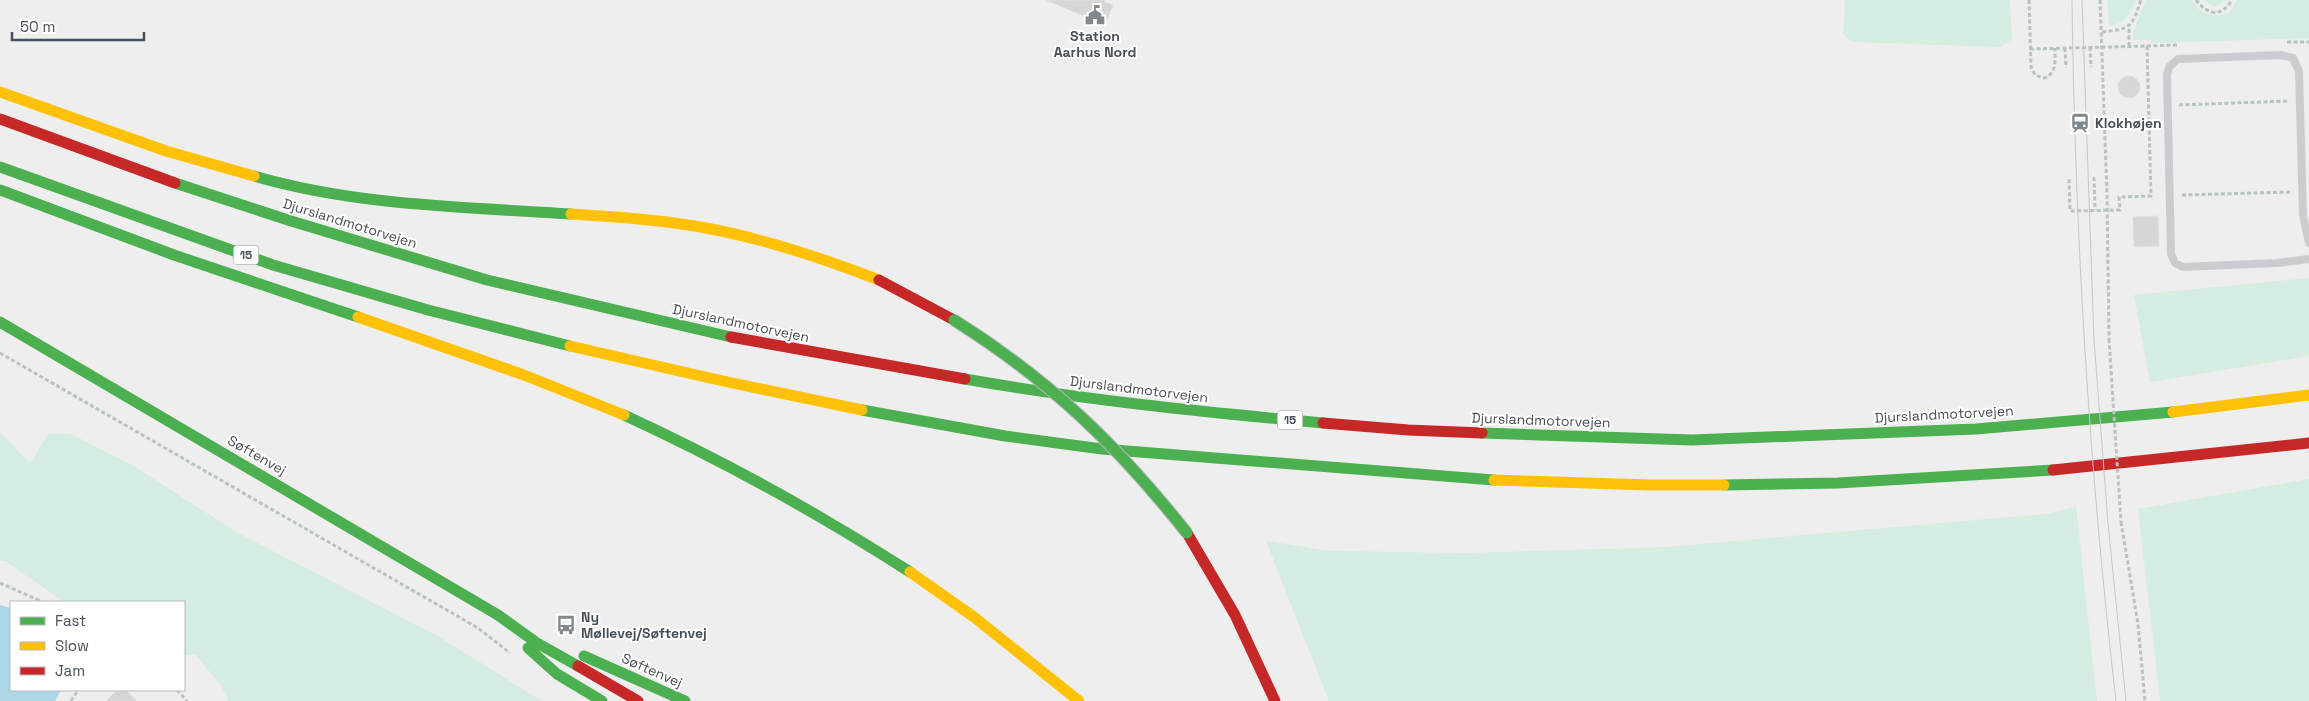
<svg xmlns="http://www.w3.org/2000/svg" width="2309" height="701" font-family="'Space Grotesk',sans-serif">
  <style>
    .green { fill: #d5ece0 }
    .water { fill: #acd5e6 }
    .building { fill: #d6d6d8; stroke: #e0e0e1 }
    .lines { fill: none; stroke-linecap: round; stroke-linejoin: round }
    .path { stroke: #b8c3c0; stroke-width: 3; stroke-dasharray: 4 2.5; stroke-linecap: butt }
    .lane { stroke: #cacccf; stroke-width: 8 }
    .fast { stroke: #4caf50; stroke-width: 11 }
    .slow { stroke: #ffc107; stroke-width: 11 }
    .jam { stroke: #c62828; stroke-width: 11 }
    .tram { stroke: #c4c6c8; stroke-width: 1 }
    .fast-bridge-casing { stroke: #b4b7bc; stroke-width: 13; stroke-linecap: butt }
    .path-bridge { stroke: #b8c3c0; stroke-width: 3; stroke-dasharray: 4 2.5; stroke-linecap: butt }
    .fast-bridge { stroke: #4caf50; stroke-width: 11 }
    .labels { text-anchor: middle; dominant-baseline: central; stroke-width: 4; stroke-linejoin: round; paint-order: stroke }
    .shield { fill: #fff; stroke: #7e848b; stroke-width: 1 }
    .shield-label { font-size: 12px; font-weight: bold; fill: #474f59 }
    .poi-label { font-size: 14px; font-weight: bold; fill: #474f59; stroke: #fff; text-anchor: start }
    .street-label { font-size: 14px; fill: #474f59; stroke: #fff }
  </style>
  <rect width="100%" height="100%" fill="#efeeee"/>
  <path class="green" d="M1845 0H2010L2012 39 2001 47 1852 42 1843 34Z
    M2107 0H2136C2130 15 2126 23 2109 26Z
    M2146 0H2191C2202 15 2211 18 2229 13L2237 0H2309V38L2152 43 2151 40H2133C2133 26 2141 14 2146 0Z
    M2203 0H2226L2215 7Z
    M2309 278V356L2150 382 2134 295Z
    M0 432 30 463 48 434H71L132 465 238 533 438 636 542 701H228L222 687 196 655H184V602H64L5 561H0Z
    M2309 479V701H2160L2138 509Z
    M2076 507 2097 701H1329L1266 541 1331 551 1465 553 1666 547 2046 514Z"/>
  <path class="water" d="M0 605 11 608V690H61L55 701H0Z"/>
  <path class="building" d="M1046 0H1105L1104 2 1113 5 1105 25Z
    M2118 87a11 11 0 1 1 22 0a11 11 0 1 1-22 0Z
    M2158 216 2159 246 2134 247 2133 217Z
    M117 690H126L137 701H106Z"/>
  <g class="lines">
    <path class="path" d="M2029 0 2031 67 2035 75 2044 78C2057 74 2055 60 2055 48
      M2100 0 2107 194 2109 339
      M2196 0C2208 15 2221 18 2232 0
      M2102 32C2131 29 2132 27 2141 0
      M2287 42H2309
      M2129 46V25
      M2147 46 2178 45
      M2090 47 2091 67
      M2065 48 2066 68
      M2030 49 2147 46 2151 196 2119 197 2120 210 2070 211 2069 178
      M2179 105 2288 101
      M2094 177 2095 210
      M2182 195 2291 192
      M0 353 478 628 510 653
      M2121 522 2138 624 2145 701
      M0 583 43 602
      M177 690 187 701
      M71 701 78 690"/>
    <path class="lane" d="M2309 243 2303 215 2299 71 2293 58 2281 55 2178 59 2169 67 2167 75 2171 254 2175 263 2183 267 2277 263 2309 259"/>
    <path class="fast" d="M0 167 273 265 428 310 570 346
      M254 176C357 206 466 207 571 214
      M175 183 291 221 487 280 731 337
      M0 190 174 255 358 317
      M0 322 498 615 537 643 578 666
      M965 379C1084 400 1203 412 1323 423
      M862 410 1005 436 1102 449 1494 480
      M624 415C724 461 818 513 910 572
      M1482 433 1692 440 1976 429 2173 412
      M1724 485 1838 483 2053 470
      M528 648 557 674 602 701
      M584 656 685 701"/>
    <path class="slow" d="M0 92 166 151 254 176
      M571 214C618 217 665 220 711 229 769 240 825 259 879 280
      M358 317 524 375 624 415
      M570 346 723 381 862 410
      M2173 412 2309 395
      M1494 480 1649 485H1724
      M910 572 974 617 1079 701"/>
    <path class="jam" d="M0 119 175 183
      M879 280 954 320
      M731 337 965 379
      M1323 423 1408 430 1482 433
      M2053 470 2309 443
      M1187 533 1235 615 1275 701
      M578 666 638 701"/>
    <path class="tram" d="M2072 0C2075 234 2089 468 2116 701
      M2082 0 2094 340 2108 523 2126 701"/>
    <defs>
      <path id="fast-bridge" d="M954 320C1051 381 1116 444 1187 533"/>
    </defs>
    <use href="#fast-bridge" class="fast-bridge-casing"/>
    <path class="path-bridge" d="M2109 339 2121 522"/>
    <use href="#fast-bridge" class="fast-bridge"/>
  </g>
  <defs>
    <symbol id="civic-bare" viewBox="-9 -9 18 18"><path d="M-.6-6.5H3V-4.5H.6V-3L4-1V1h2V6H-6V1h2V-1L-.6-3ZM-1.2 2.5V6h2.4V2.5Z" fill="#82878d" stroke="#fff" stroke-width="2.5" paint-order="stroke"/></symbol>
    <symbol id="station-bare" viewBox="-9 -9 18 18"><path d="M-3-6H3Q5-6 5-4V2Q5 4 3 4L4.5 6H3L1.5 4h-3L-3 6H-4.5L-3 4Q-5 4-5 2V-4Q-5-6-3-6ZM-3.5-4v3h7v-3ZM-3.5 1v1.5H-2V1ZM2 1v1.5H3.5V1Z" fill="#82878d" stroke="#fff" stroke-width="2.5" paint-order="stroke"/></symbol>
    <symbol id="bus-bare" viewBox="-9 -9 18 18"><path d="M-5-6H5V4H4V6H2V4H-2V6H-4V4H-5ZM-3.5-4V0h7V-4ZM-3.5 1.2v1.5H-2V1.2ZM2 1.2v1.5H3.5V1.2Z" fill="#82878d" stroke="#fff" stroke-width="2.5" paint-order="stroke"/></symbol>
  </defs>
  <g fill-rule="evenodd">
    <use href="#civic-bare" x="1081" y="1" width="28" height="28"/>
    <use href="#station-bare" x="2066" y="109" width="28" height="28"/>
    <use href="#bus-bare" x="552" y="611" width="28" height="28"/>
  </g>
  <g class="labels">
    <g class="shield">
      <rect x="233.5" y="245.5" width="25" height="19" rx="4"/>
      <rect x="1277.5" y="410.5" width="25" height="19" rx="4"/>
    </g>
    <g class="shield-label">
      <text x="246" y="255">15</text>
      <text x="1290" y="420">15</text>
    </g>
    <g class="poi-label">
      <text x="1095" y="36" text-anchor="middle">Station<tspan x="1095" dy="16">Aarhus Nord</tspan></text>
      <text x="2095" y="123">Klokhøjen</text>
      <text x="581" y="617">Ny<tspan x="581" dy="16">Møllevej/Søftenvej</tspan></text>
    </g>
    <g class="street-label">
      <text transform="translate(350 223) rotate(17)">Djurslandmotorvejen</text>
      <text transform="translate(741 323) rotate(12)">Djurslandmotorvejen</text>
      <text transform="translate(1139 389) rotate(7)">Djurslandmotorvejen</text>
      <text transform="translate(1944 414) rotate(-3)">Djurslandmotorvejen</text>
      <text transform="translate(1541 420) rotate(2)">Djurslandmotorvejen</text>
      <text transform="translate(257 455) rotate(30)">Søftenvej</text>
      <text transform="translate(652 670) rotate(24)">Søftenvej</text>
    </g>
  </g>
  <rect x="10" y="601" width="175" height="90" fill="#ffffff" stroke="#b5b9bd"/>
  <rect x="20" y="617" width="25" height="8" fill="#4caf50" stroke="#b5b9bd"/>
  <text x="55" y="626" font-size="15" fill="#474f59">Fast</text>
  <rect x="20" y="642" width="25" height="8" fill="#ffc107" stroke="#b5b9bd"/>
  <text x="55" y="651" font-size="15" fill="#474f59">Slow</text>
  <rect x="20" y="667" width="25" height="8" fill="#c62828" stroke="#b5b9bd"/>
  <text x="55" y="676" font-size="15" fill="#474f59">Jam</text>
  <path d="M12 32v8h132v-8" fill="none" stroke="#474f59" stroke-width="2.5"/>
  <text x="20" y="32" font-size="15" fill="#474f59" stroke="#ffffff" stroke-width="4" paint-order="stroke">50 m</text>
</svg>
